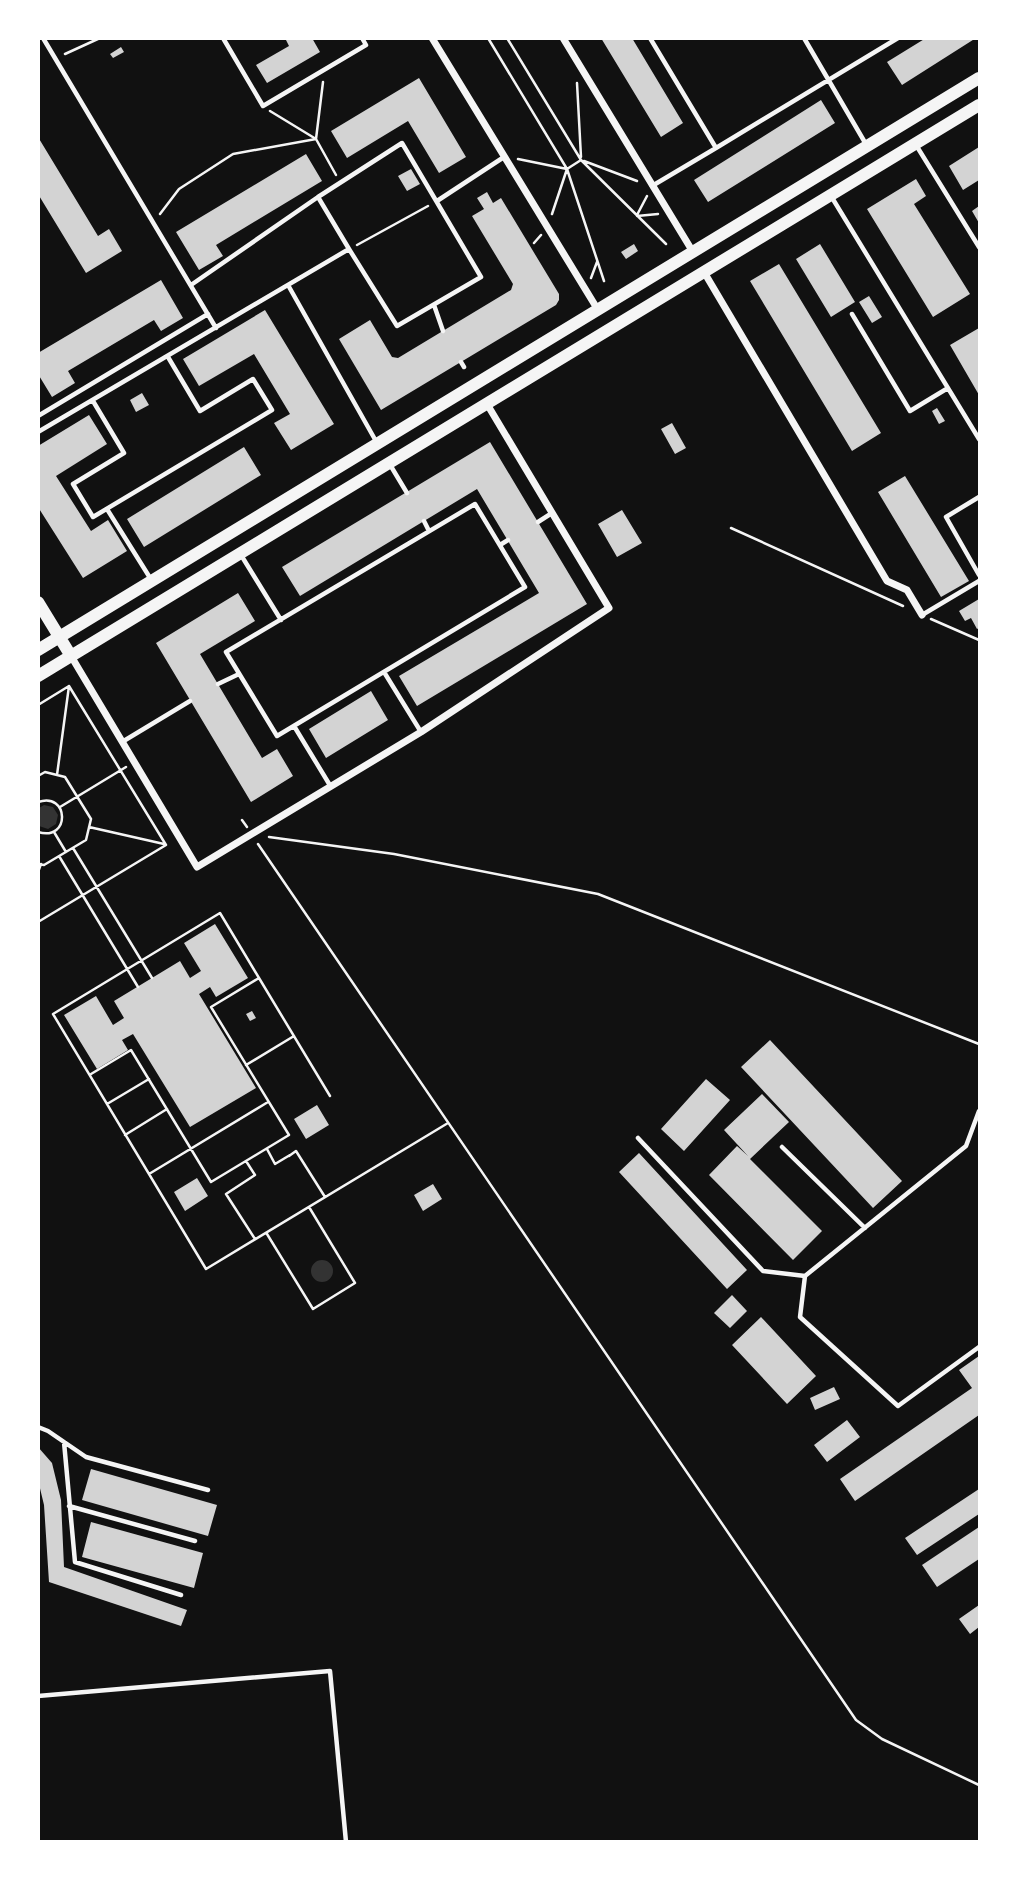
<svg xmlns="http://www.w3.org/2000/svg" width="1018" height="1880" font-family="'PT Sans Narrow',sans-serif">
  <style>
    .water { fill: #333 }
    .building { fill: #d3d3d3 }
    .lines { fill: none; stroke-linecap: round; stroke-linejoin: round }
    .path { stroke: #f5f5f5; stroke-width: 2.5 }
    .service { stroke: #f5f5f5; stroke-width: 4.5 }
    .minor { stroke: #f5f5f5; stroke-width: 7 }
    .secondary { stroke: #f5f5f5; stroke-width: 12 }
  </style>
  <rect width="100%" height="100%" fill="#111"/>
  <path class="water" d="M44 805 53 807 58 815 56 824 48 829 39 826V808Z
    M311 1271a11 11 0 1 1 22 0a11 11 0 1 1-22 0Z"/>
  <path class="building" d="M285 38H312L320 52 267 83 256 65 289 46Z
    M601 38H632L683 123 661 137Z
    M926 38H976L902 85 887 62Z
    M121 47 124 52 113 58 110 54Z
    M419 78 466 157 439 173 408 121 347 158 331 131Z
    M821 100 835 123 708 202 694 180Z
    M38 137 98 236 109 229 122 251 86 273 38 194Z
    M979 147V180L963 190 949 166Z
    M306 154 322 181 216 245 223 256 199 270 176 232Z
    M411 169 420 184 407 191 398 176Z
    M916 179 926 196 914 204 970 294 933 317 867 209Z
    M487 192 493 203 501 198 559 294V300L556 305 381 410 339 339 370 320 392 357 398 358 511 290 513 284 472 216 484 209 477 198Z
    M979 206V223L972 211Z
    M634 244 638 251 626 259 621 252Z
    M820 244 855 302 831 317 796 259Z
    M779 264 881 433 852 451 750 281Z
    M161 280 183 318 161 331 154 320 68 371 75 383 52 397 38 374V353Z
    M869 296 882 317 872 323 859 302Z
    M265 310 334 424 291 450 274 423 290 414 254 354 199 386 183 359Z
    M979 328V395L950 345Z
    M142 393 149 405 136 412 130 400Z
    M937 408 945 421 939 424 932 411Z
    M89 415 107 444 56 476 91 531 108 520 127 551 83 578 38 507V446Z
    M672 423 686 448 675 454 661 429Z
    M490 442 587 604 417 706 399 676 539 593 477 489 300 596 282 567Z
    M244 447 261 475 144 547 127 519Z
    M905 476 969 581 941 597 878 492Z
    M622 510 642 543 617 557 598 524Z
    M238 593 255 621 200 654 262 758 277 749 293 776 251 802 156 643Z
    M979 599V628L977 629 971 618 965 621 959 611Z
    M371 691 388 720 326 758 309 729Z
    M215 924 248 978 216 997 210 987 199 994 256 1088 190 1127 133 1034 122 1040 128 1050 97 1069 64 1015 96 996 113 1025 124 1018 114 1001 180 961 190 978 201 971 184 943Z
    M252 1011 256 1018 250 1021 246 1014Z
    M770 1040 902 1181 873 1208 741 1067Z
    M706 1079 730 1100 684 1151 661 1129Z
    M762 1094 789 1122 750 1159 822 1231 793 1260 709 1175 737 1146 748 1156 724 1130Z
    M317 1105 329 1125 306 1139 294 1119Z
    M639 1153 747 1270 727 1289 619 1172Z
    M197 1178 208 1196 185 1211 174 1192Z
    M433 1184 442 1199 423 1211 414 1195Z
    M732 1295 747 1311 730 1328 714 1313Z
    M761 1317 816 1376 787 1404 732 1345Z
    M979 1356V1415L855 1501 840 1479 972 1388 959 1370Z
    M834 1387 840 1399 815 1410 810 1398Z
    M847 1420 860 1437 827 1462 814 1445Z
    M38 1447 52 1463 61 1500 64 1567 187 1610 181 1626 49 1582 44 1505 38 1480Z
    M91 1469 217 1505 208 1536 82 1500Z
    M979 1489V1514L917 1555 905 1538Z
    M91 1522 203 1553 194 1588 82 1557Z
    M979 1527V1559L937 1587 922 1565Z
    M979 1605V1627L970 1634 959 1619Z"/>
  <g class="lines">
    <path class="path" d="M488 38 567 169 604 281
      M507 38 581 160 666 244
      M65 54 100 38
      M323 82 316 139 336 175
      M577 83 581 157
      M518 159 567 169 552 214
      M584 161 637 181
      M567 169 581 160
      M160 214 179 189 233 154 316 139 270 111
      M637 215 647 196
      M637 216 658 214
      M534 243 541 235
      M357 245 428 206
      M591 278 597 262
      M731 528 903 606
      M931 619 979 640
      M38 705 69 686
      M57 775 69 686
      M38 776 45 772 65 777 91 819 86 840 44 865 38 864
      M38 802C69 791 71 842 38 832
      M60 807 126 767
      M242 820 247 827
      M89 827 164 844
      M54 832 66 852
      M269 837 394 854 598 894 979 1044
      M258 844 856 1720 882 1739 979 1785
      M73 848 152 978
      M59 856 138 987
      M38 872 41 864
      M38 922 166 845 69 686
      M259 978 220 913 53 1014 206 1269 448 1123
      M246 1065 294 1036
      M91 1074 131 1050 211 1182 289 1135 211 1007 259 978 330 1096
      M107 1104 149 1079
      M125 1135 167 1109
      M267 1149 275 1164 290 1155
      M289 1156 296 1151 325 1197
      M246 1161 255 1175 226 1194 255 1239
      M149 1174 268 1102
      M267 1234 313 1309 355 1283 309 1207"/>
    <path class="service" d="M43 38 216 328
      M223 38 263 106 366 45 362 38
      M650 38 716 148 898 38
      M804 38 867 146
      M916 145 979 247
      M652 186 716 148
      M831 196 979 439
      M318 197 349 249
      M437 201 504 157
      M288 285 377 443
      M434 305 443 331
      M852 314 910 411 948 388
      M461 362 464 367
      M93 401 124 453 73 484 93 517 272 410 253 379 200 411 168 357
      M38 416 208 314
      M38 432 349 249 397 326 481 277 402 143 318 197 191 285
      M389 463 407 493
      M979 497 946 517 979 575
      M475 504 525 587 277 736 226 652Z
      M107 509 152 581
      M424 521 429 531
      M538 522 552 513
      M500 545 508 540
      M241 555 281 620
      M922 615 979 581
      M384 672 421 732
      M218 684 239 674
      M294 726 331 787
      M122 742 190 701
      M979 1111 966 1146 805 1276 800 1317 898 1406 979 1347
      M638 1138 763 1271 805 1276
      M782 1147 865 1228
      M38 1427 48 1431 86 1457 208 1490
      M64 1442 75 1562 181 1595
      M69 1506 195 1541
      M38 1696 330 1671 346 1842"/>
    <path class="minor" d="M432 38 598 310
      M563 38 693 252
      M704 272 887 581 907 590 922 615
      M71 656 197 867 421 732 609 608 487 404"/>
    <path class="secondary" d="M38 602 71 656
      M38 650 979 78
      M38 676 979 105"/>
  </g>
  <rect width="1018" height="1880" fill="none" stroke="#ffffff" stroke-width="80"/>
</svg>
